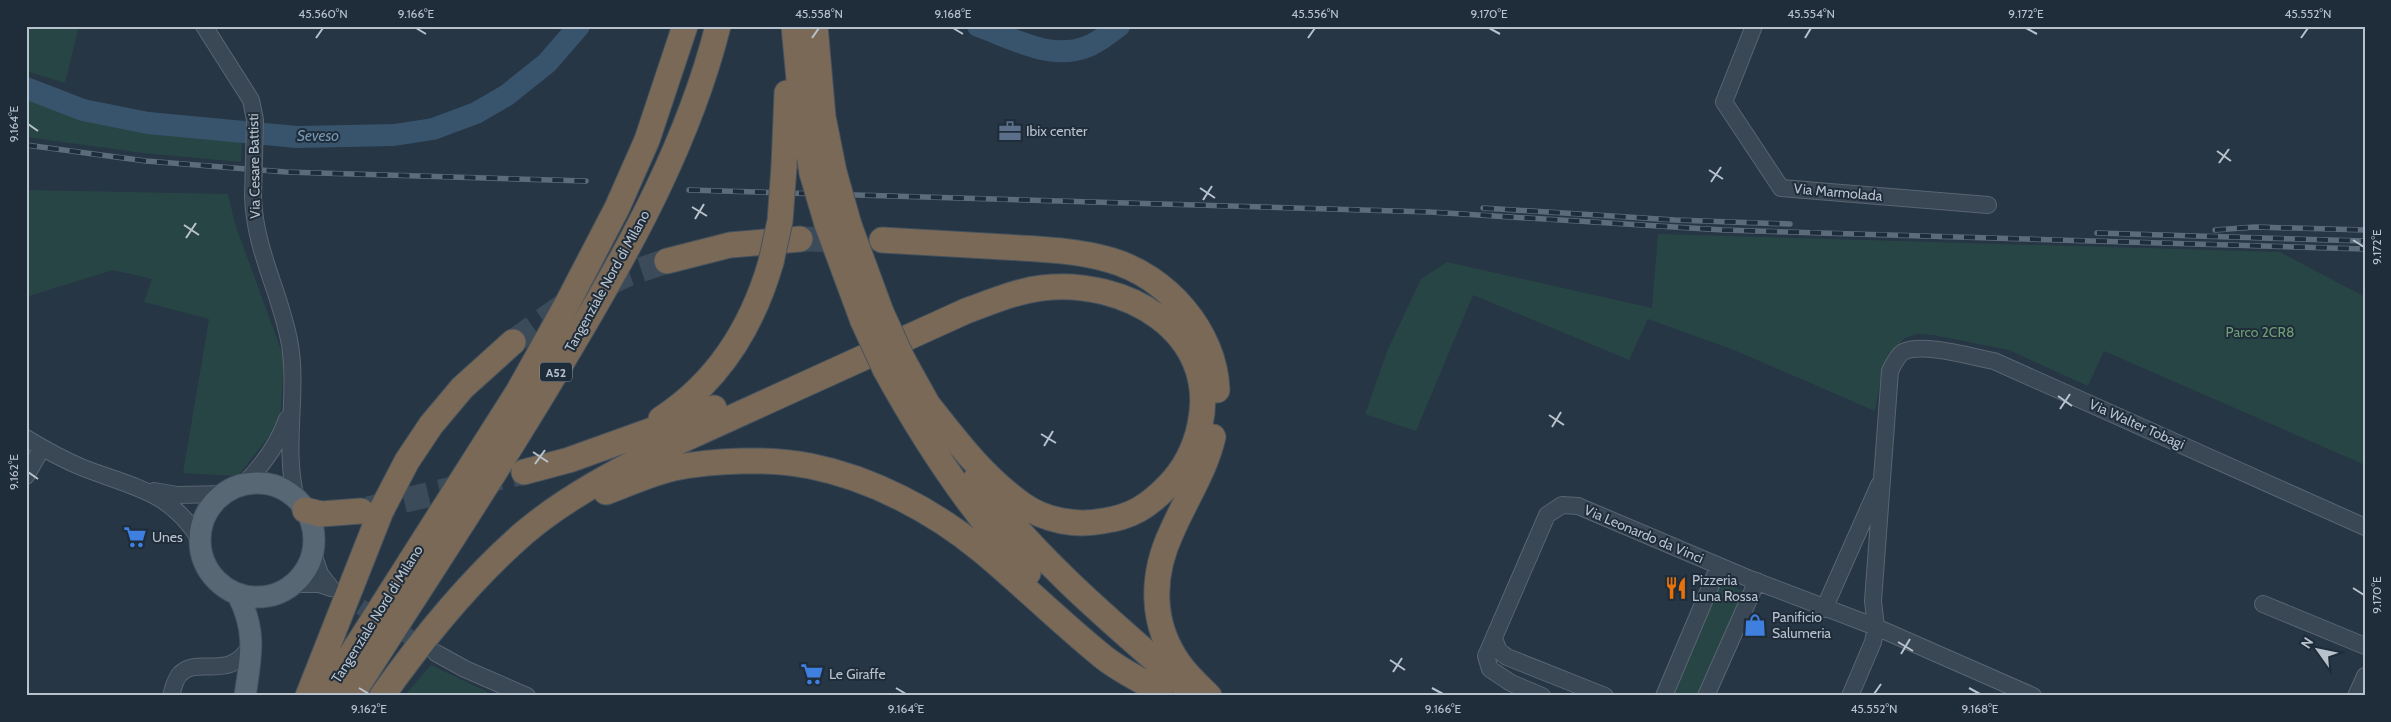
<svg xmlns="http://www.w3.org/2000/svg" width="2391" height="722" font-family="Cabin,sans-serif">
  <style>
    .green { fill: #284545 }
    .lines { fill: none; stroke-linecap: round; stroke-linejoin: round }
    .river { stroke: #38536c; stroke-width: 22 }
    .minor-tunnel { stroke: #3c4b59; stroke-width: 16; stroke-dasharray: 16 8; stroke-linecap: butt }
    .highway-tunnel { stroke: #3c4b59; stroke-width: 25; stroke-dasharray: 25 12; stroke-linecap: butt }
    .minor-casing { stroke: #596571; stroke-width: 18 }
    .major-casing { stroke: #475360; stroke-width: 23 }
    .highway-casing { stroke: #45525e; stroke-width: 27 }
    .minor { stroke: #3a4754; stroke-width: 16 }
    .major { stroke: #586774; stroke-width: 21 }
    .highway { stroke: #7a6957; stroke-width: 25 }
    .rail-casing { stroke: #5c6c7b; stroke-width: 5.5 }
    .rail { stroke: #1f2c39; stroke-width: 4; stroke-dasharray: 11; stroke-linecap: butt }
    .minor-bridge-casing { stroke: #596571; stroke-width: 18; stroke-linecap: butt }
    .highway-bridge-casing { stroke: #45525e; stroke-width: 27; stroke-linecap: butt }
    .minor-bridge { stroke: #3a4754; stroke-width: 16 }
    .highway-bridge { stroke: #7a6957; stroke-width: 25 }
    .ticks { fill: none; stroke: #b8c2cd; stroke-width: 2 }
    .labels { text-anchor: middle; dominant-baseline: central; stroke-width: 4; stroke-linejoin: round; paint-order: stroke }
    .shield { fill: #1f2c39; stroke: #8a95a1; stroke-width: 1 }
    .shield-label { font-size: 12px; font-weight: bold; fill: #b8c2cd }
    .poi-label { font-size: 14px; fill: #b8c2cd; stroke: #1f2c39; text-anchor: start }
    .street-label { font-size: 14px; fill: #b8c2cd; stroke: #1f2c39 }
    .park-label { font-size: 14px; fill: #6e9f74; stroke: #1f2c39 }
    .water-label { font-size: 15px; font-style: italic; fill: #7696b2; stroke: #1f2c39 }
    .neatline { fill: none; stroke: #b8c2cd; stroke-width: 2 }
    .ticks-label { font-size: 12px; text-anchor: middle; fill: #b8c2cd }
  </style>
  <rect width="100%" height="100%" fill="#263644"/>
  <path class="green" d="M26 26H79L65 83 26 71Z
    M26 94 81 115 166 130 242 140 241 162 143 153 26 137Z
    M26 190 228 194 235 224 284 358 280 422 238 476 183 473 209 319 144 302 152 279 113 270 26 297Z
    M1658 234 2280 252 2365 297V465L2104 351 2088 386 2009 350 1933 335 1917 334 1905 338 1887 357 1882 371 1875 411 1734 350 1648 319 1629 360 1473 295 1416 431 1365 414 1388 349 1421 279 1447 262 1652 308Z
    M1719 581 1746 592 1702 696H1671Z
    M431 665 496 696H404Z"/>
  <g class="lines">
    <path class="river" d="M978 26C1012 38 1051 61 1086 47 1098 43 1109 33 1119 26
      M26 88 83 110 148 123 297 137 394 135 433 129 476 113 507 95 547 63 579 26"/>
    <path class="minor-tunnel" d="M340 594 427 648"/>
    <path class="highway-tunnel" d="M800 239 852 240
      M513 342 569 302 628 274 667 261
      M368 509 524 472"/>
    <defs>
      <path id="minor" d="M204 26 251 100 255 120
        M1754 26 1724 102 1781 188 1988 205
        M253 197C255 252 281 293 290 345 298 396 283 448 296 498
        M26 438C44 449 62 459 81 467 131 487 170 490 200 540
        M26 476 42 448
        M243 485C263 465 278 445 287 419
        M154 491 177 495 224 494
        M313 553 320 574 331 588
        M294 584H319L331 588
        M2263 604 2365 646
        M1824 609 1879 485
        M1494 639 1499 651 1507 657 1605 696
        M436 653 465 669 527 696
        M171 696C173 689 175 679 180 674 198 655 231 683 251 644
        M1542 696 1511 683 1490 669 1486 656 1547 515 1562 505 1578 506 1750 579 1876 627 2033 696
        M1664 696 1719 566
        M1706 696 1757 581
        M1850 696 1873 642 1876 627 1873 601 1890 371C1893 365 1897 356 1903 352 1922 342 1972 357 1994 361L2365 527
        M2356 696 2365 676"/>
      <path id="major" d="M200 540a57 57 0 1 1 114 0a57 57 0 1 1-114 0Z
        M238 595C257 632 251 656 245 696"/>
      <path id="highway" d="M794 26 802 111 812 173
        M815 26 823 117 834 172
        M784 167 787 93
        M827 224 863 321
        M849 225 881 312
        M882 240C923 242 963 245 1004 247 1039 249 1076 250 1110 260 1166 276 1215 331 1217 390
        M667 261 730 245 800 239
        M903 360 933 414
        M885 369C925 442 971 512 1028 573
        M661 419C718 382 752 328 771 262
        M524 472 569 460 714 408
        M976 479C1035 558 1111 622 1185 686
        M606 492C628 484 651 473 674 468 715 460 769 458 810 466 871 478 934 511 982 551 1023 585 1060 622 1102 656 1119 670 1140 680 1160 691
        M305 510 321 514 361 511
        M308 696 381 511 407 461 431 425 462 388 513 342
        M325 696 518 392 567 304 617 208 647 140 685 26
        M351 696C425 580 501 466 571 347 631 246 689 141 718 26
        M382 696C423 638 470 580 524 533 563 500 610 474 656 452L966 311C991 302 1016 291 1042 288 1124 278 1220 331 1200 425 1195 449 1185 469 1167 487 1147 507 1131 517 1103 521 1076 526 1046 521 1023 505 983 477 955 439 925 401
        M1209 696C1199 686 1188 676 1180 665 1150 624 1151 575 1172 531 1186 499 1205 471 1213 437"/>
    </defs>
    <use href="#minor" class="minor-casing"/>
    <use href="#major" class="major-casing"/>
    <use href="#highway" class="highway-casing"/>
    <use href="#minor" class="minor"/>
    <use href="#major" class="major"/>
    <use href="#highway" class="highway"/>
    <defs>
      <path id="rail" d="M26 145 146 161 286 172 586 181
        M689 190 1430 212 1723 230 2365 249
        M1483 208 1675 220 1790 224
        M2215 230 2255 227 2365 230
        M2097 233 2365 241"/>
    </defs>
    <use href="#rail" class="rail-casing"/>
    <use href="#rail" class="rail"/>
    <defs>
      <path id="minor-bridge" d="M253 197 255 120"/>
      <path id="highway-bridge" d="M834 172 849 225
        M812 173 827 224
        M771 262 780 221 784 167
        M881 312 903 360
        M863 321 885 369"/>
    </defs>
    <use href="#minor-bridge" class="minor-bridge-casing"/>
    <use href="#highway-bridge" class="highway-bridge-casing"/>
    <use href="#minor-bridge" class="minor-bridge"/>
    <use href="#highway-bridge" class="highway-bridge"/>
  </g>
  <path class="ticks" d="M416 28 426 34M953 28 963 34M1489 28 1500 34M2026 28 2037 34M316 38 323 28M812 38 819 28M1308 38 1315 28M1805 38 1811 28M2301 38 2308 28M28 124 38 131M2217 151 2231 161M2219 163 2229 149M1709 170 1723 179M1711 182 1721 167M1200 188 1215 198M1203 200 1212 186M692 207 707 216M695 219 704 204M184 225 199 235M186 238 196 223M2353 240 2364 247M2058 396 2072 406M2060 409 2070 394M1549 415 1564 425M1552 427 1561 412M1041 434 1056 443M1044 446 1053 431M533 452 548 462M535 464 545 450M28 472 38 479M2353 588 2364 595M1898 642 1913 651M1901 654 1910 639M1390 660 1405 670M1393 672 1402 658M359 688 369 694M896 688 906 694M1432 688 1443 694M1969 688 1980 694M1874 694 1881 684"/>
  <defs>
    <symbol id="office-bare" viewBox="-9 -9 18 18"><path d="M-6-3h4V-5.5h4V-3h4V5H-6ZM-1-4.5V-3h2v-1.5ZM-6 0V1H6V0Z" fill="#5c6f8a" stroke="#1f2c39" stroke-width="2.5" paint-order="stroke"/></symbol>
    <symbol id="supermarket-bare" viewBox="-9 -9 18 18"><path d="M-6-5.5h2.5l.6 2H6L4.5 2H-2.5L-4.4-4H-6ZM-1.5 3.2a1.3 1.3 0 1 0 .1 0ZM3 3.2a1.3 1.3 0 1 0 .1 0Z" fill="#3f7fe0" stroke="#1f2c39" stroke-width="2.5" paint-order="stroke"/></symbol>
    <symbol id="restaurant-bare" viewBox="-9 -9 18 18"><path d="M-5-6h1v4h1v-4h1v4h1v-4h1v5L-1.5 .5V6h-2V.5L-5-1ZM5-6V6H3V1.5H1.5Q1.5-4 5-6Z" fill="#e8710a" stroke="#1f2c39" stroke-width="2.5" paint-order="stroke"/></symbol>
    <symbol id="shop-bare" viewBox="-9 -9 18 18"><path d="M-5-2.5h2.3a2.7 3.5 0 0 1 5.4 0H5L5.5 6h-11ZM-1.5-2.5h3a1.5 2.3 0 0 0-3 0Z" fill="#3f7fe0" stroke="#1f2c39" stroke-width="2.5" paint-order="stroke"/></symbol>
  </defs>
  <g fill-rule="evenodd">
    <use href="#office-bare" x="994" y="115" width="32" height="32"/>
    <use href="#supermarket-bare" x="119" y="521" width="32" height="32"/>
    <use href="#restaurant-bare" x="1660" y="572" width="32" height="32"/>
    <use href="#shop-bare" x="1739" y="609" width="32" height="32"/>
    <use href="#supermarket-bare" x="796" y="658" width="32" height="32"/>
  </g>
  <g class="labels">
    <rect class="shield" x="540" y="362.5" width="32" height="19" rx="4"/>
    <g class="shield-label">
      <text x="556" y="372">A52</text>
    </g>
    <g class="poi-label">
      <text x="1026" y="131">Ibix center</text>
      <text x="152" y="537">Unes</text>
      <text x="1692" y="580">Pizzeria<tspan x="1692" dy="16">Luna Rossa</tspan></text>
      <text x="1772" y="617">Panificio<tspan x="1772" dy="16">Salumeria</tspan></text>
      <text x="829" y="674">Le Giraffe</text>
    </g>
    <g class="street-label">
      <text transform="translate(254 166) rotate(-91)">Via Cesare Battisti</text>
      <text transform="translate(1838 192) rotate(5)">Via Marmolada</text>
      <text transform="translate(607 281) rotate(-61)">Tangenziale Nord di Milano</text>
      <text transform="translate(2137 424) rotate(24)">Via Walter Tobagi</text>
      <text transform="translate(1644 534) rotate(23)">Via Leonardo da Vinci</text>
      <text transform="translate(377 614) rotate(-58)">Tangenziale Nord di Milano</text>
    </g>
    <g class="park-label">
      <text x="2260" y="332">Parco 2CR8</text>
    </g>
    <g class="water-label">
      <text x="318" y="136">Seveso</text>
    </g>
  </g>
  <rect width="2391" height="722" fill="none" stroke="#1f2c39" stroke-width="55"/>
  <g transform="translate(2318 650) rotate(303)" stroke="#1f2c39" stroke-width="4" paint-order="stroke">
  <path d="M0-4L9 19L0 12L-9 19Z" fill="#b8c2cd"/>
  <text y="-8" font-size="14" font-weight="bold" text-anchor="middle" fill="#b8c2cd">N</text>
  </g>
  <rect x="28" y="28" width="2336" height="666" class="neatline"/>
  <g class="ticks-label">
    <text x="323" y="18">45.560°N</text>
    <text x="416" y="18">9.166°E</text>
    <text x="819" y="18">45.558°N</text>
    <text x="953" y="18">9.168°E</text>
    <text x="1315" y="18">45.556°N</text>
    <text x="1489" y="18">9.170°E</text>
    <text x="1811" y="18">45.554°N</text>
    <text x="2026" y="18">9.172°E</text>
    <text x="2308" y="18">45.552°N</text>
    <text transform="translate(14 124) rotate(-90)" y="4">9.164°E</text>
    <text transform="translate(2377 247) rotate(-90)" y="4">9.172°E</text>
    <text transform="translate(14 472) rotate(-90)" y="4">9.162°E</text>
    <text transform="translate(2377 595) rotate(-90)" y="4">9.170°E</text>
    <text x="369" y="713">9.162°E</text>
    <text x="906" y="713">9.164°E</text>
    <text x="1443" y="713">9.166°E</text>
    <text x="1874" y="713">45.552°N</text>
    <text x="1980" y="713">9.168°E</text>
  </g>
</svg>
